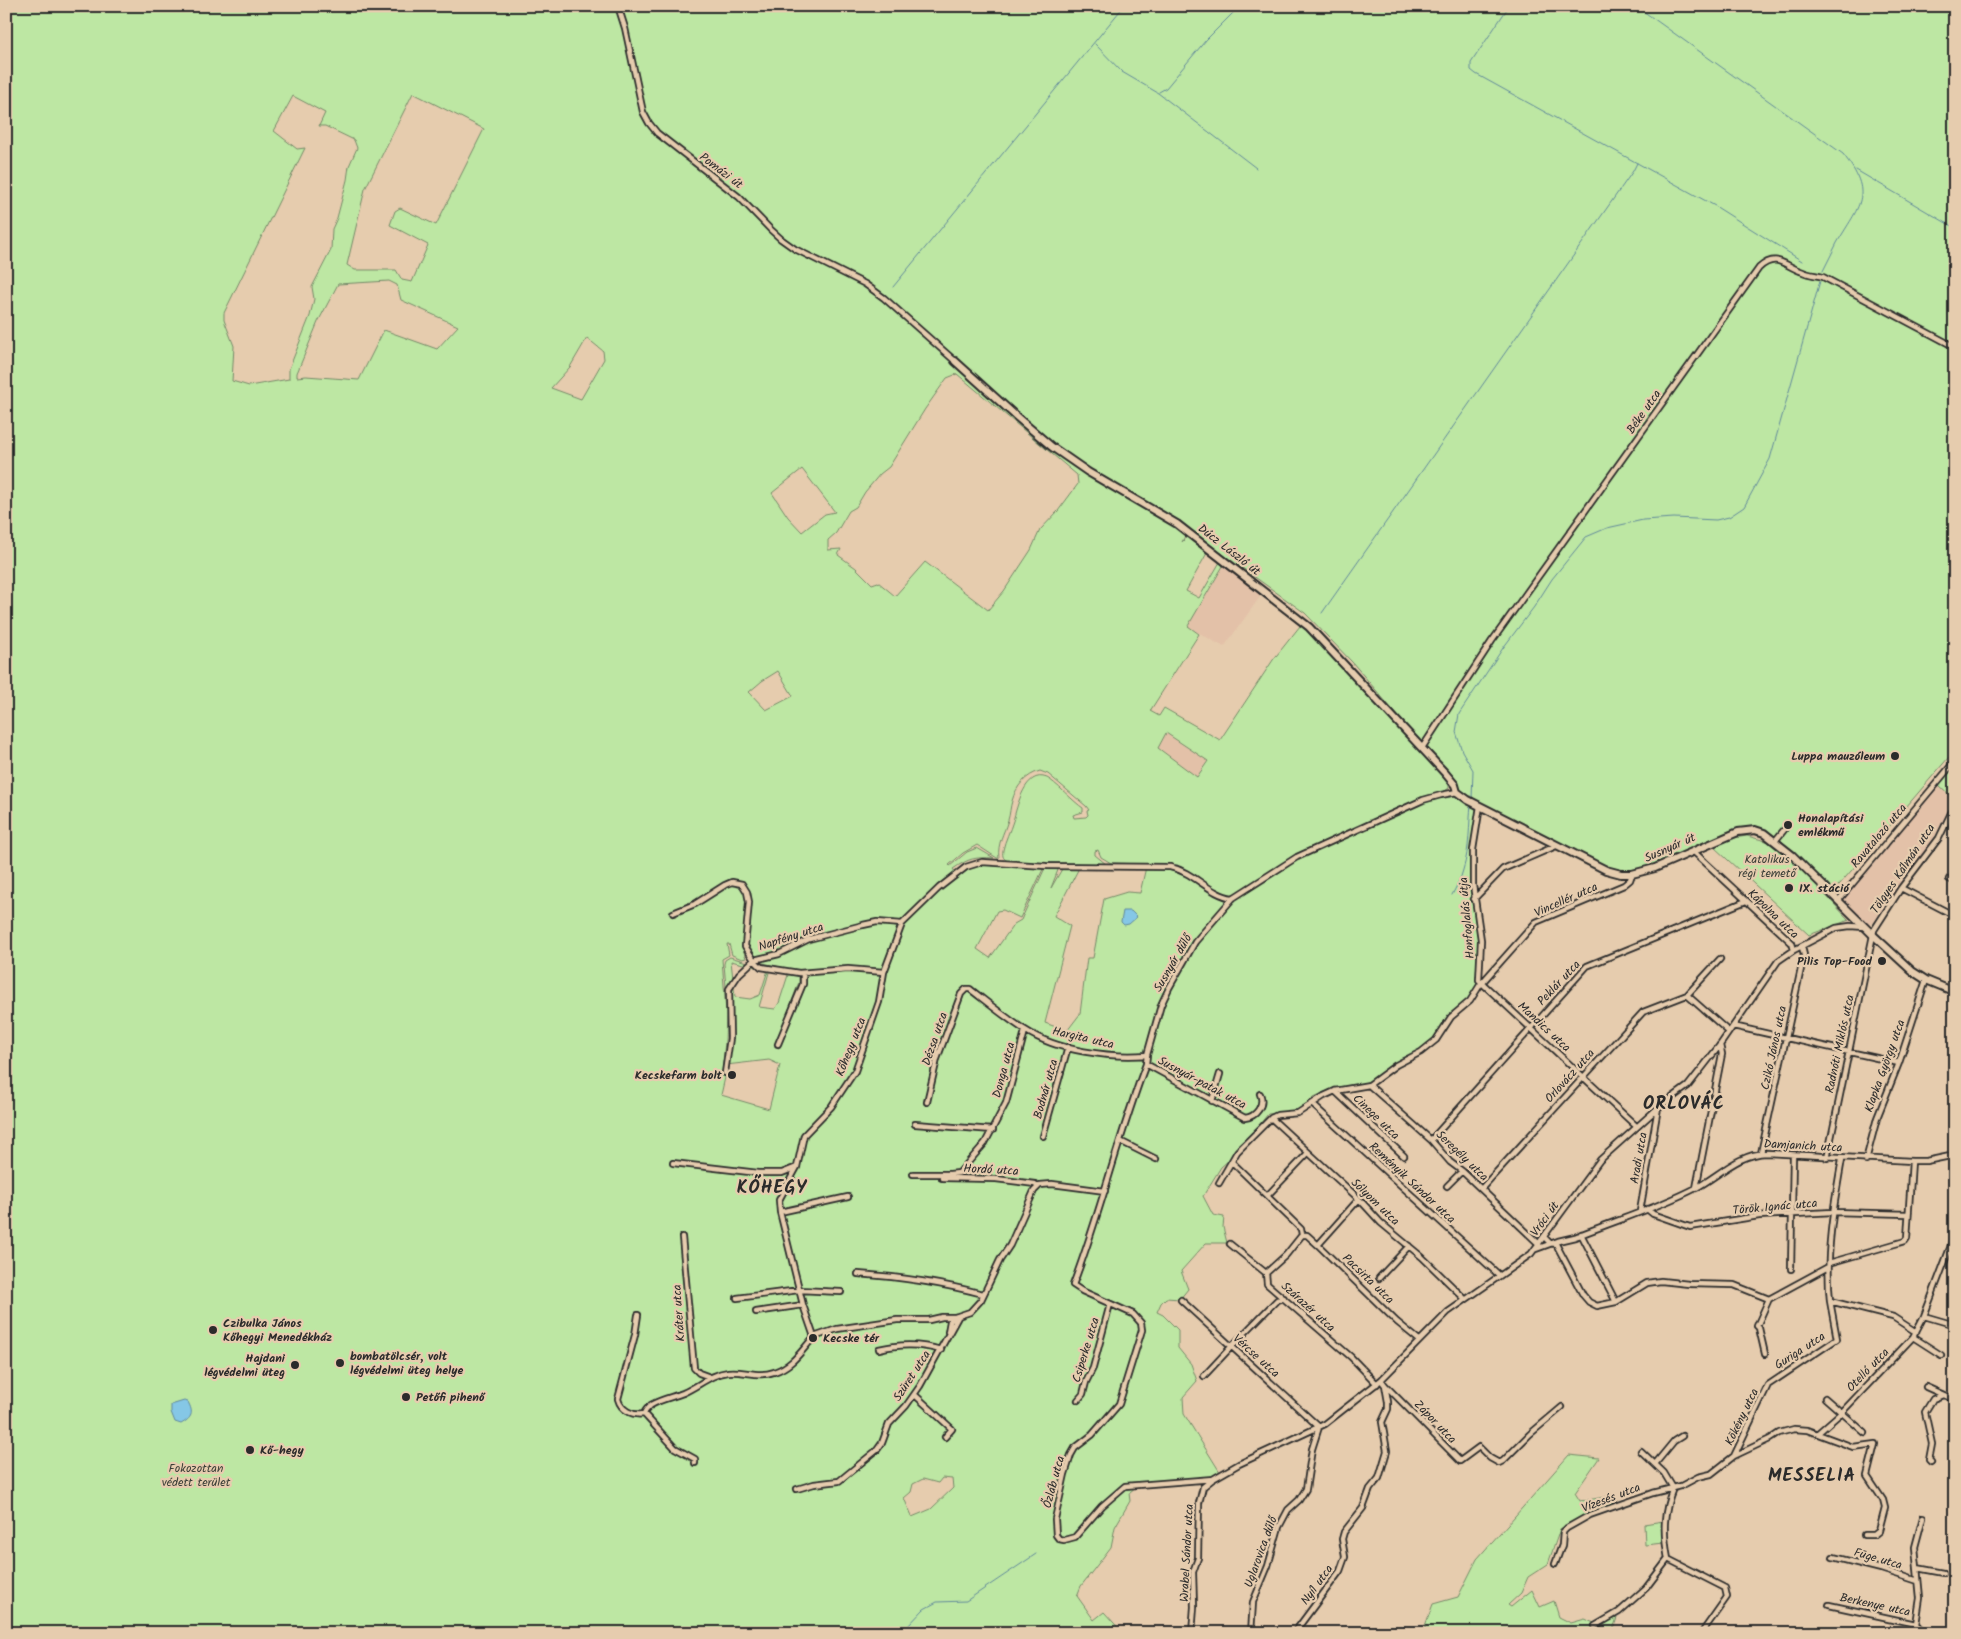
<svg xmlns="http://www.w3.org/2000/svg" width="1961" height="1639" font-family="Kalam,sans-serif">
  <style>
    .built { fill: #e3c1a8 }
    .green { fill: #bde7a3; stroke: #748967; fill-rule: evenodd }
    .water { fill: #85c7e6; stroke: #61899b }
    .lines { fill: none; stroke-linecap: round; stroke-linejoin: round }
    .stream { stroke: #61899b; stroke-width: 1 }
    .street-casing { stroke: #2b2b2b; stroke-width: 8 }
    .secondary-casing { stroke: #2b2b2b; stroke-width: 10 }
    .street { stroke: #e6ccae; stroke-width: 4.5 }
    .secondary { stroke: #e6ccae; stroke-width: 6 }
    .poi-dot { fill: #2b2b2b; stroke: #e6ccae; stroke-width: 2 }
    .labels { text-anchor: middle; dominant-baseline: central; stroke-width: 4.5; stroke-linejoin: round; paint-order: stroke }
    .street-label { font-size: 12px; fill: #2b2b2b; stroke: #e6ccae }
    .poi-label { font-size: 12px; font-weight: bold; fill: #2b2b2b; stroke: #e6ccae; text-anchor: start }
    .park-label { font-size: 12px; fill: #3a3e37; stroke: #e6ccae }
    .district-label { font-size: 18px; font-weight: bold; letter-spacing: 1px; fill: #2b2b2b; stroke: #e6ccae }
  </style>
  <rect width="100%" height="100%" fill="#e6ccae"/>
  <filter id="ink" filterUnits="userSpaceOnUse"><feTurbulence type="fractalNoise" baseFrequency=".02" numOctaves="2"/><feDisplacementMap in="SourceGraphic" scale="10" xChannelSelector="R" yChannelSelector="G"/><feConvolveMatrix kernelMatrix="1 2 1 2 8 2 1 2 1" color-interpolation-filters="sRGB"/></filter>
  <g filter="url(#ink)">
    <path class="built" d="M1223 566 1262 594 1224 647 1187 626Z
      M1166 733 1208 760 1197 778 1158 747Z
      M1938 784 1955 800V802L1920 860 1896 890 1873 923 1868 924 1843 900 1844 897Z"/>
    <path class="green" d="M6 6H1955V750L1833 892 1778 837 1754 828 1733 829 1640 870 1611 869 1481 803 1461 790 1352 662 1305 613 1178 522 1172 524 1186 534 1182 542 1188 536 1220 560 1223 566 1188 626 1199 634 1150 711 1159 716 1164 708 1220 740 1273 660 1300 626 1307 629 1437 768 1449 782V788L1445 791 1461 793 1481 804 1473 850V885L1480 928 1479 980 1482 983 1470 1001 1451 1017 1436 1040 1421 1052 1390 1067 1370 1081 1355 1087 1332 1089 1314 1097 1299 1110 1268 1114 1256 1129 1235 1148 1229 1160 1221 1167 1203 1196 1213 1215 1224 1217 1223 1227 1227 1243H1206L1181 1271 1188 1289 1180 1299 1166 1298 1161 1303 1157 1312 1163 1315 1178 1330V1348L1191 1364 1197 1381 1183 1397 1184 1414 1220 1472 1213 1479 1138 1485 1129 1493 1130 1501 1115 1527 1111 1547 1081 1586 1077 1596 1094 1620 1104 1612 1123 1633H6ZM413 93 484 129 436 225 400 208 395 211 390 225 428 245 412 282 402 280 396 270H355L347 265 365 189ZM293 96 325 113 319 126H325L354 140 357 148 349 166 347 180 337 218 332 229 331 250 312 287 314 299 310 316 289 369V379L249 386 232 381 234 346 224 320V313L305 148 297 149 274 131ZM389 281 397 285 401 300 458 326 437 349 384 330 359 380 306 376 297 377V373L318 322 338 284ZM587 338 603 351 604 359 581 399 551 388 570 367ZM957 374 1077 475 1078 484 1058 511 1040 530 1031 550 1004 591 988 610 925 562 895 596 878 582 872 584 856 568 838 555 841 549 828 550V540L836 533 849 511 856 507 865 492 880 474 889 467 925 409 947 378ZM802 469 835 512 825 514 802 532 788 517 772 493ZM1207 553 1220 562 1199 598 1186 591ZM778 671 793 696 766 710 749 692 762 681ZM1166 733 1208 761 1197 777 1158 748ZM1040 771 1048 774 1086 806 1089 810 1087 811 1088 815 1086 817 1074 818 1073 815 1083 812V808C1075 803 1054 781 1047 778 1025 769 1017 807 1013 821 1010 831 1005 840 1003 850 1002 857 1003 859 1010 862L1106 864 1095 855V851L1098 850 1101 857 1111 863 1178 865 1185 873 1170 868 1146 867 1140 893 1127 892 1104 899 1093 958H1087L1080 1014 1067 1031 1045 1023 1070 926 1054 916 1079 868 1062 869 1051 888 1058 870 1056 868H1045L1021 920 1014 924 990 958 977 949 997 911 1003 910 1020 918 1044 867C1026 867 1008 863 989 863 978 862 966 869 956 873L953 869C969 858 975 857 994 858L977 848 967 852 950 866 949 865 963 853 977 845 997 858H999C997 843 1004 834 1008 820 1010 814 1010 807 1012 801 1016 786 1026 775 1040 771ZM727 944H729L732 955 742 959 746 958 742 946 750 960 798 971 806 970 777 1047H775L799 982V974L789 972 779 1003 775 1009 759 1007 770 969 730 957 725 960 724 964 728 1010 726 1065 769 1060 780 1065 769 1109 721 1095 726 1073 722 1072 725 1041 726 1013 722 959 729 955ZM731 961 768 970 760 995 750 999 735 997ZM942 1478 952 1479 953 1488 931 1509 912 1517 904 1498 911 1492 913 1484 923 1479 938 1483Z
      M1955 764V800L1938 784Z
      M1747 836 1770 842 1789 856 1849 920 1809 935 1714 847 1734 838Z
      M1569 1455 1599 1458 1575 1493 1580 1501 1606 1497 1613 1499 1614 1504 1586 1514 1560 1529 1548 1564 1528 1577 1521 1593 1508 1605 1511 1607 1532 1590 1540 1607 1554 1601 1559 1617 1571 1623 1585 1619 1594 1623 1603 1619 1601 1624 1617 1618 1612 1632 1614 1633H1427L1425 1626 1433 1604 1458 1597 1477 1559Z
      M1663 1521V1543L1645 1545 1644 1524Z"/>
    <path class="water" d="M1123 911H1131L1137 917 1129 924 1124 925 1121 922Z
      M184 1401 188 1402C194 1413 192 1418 181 1424L175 1422 171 1412V1405Z"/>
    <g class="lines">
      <path class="stream" d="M1509 6 1471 63V70L1476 74 1715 206 1802 261
        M1636 6 1843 154C1875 195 1859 205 1837 243 1832 252 1828 262 1823 271
        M1095 44 1122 72 1158 93 1256 168
        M1159 92 1166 88 1206 40 1240 6
        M1856 170 1955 228
        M893 287 1124 6
        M1322 613 1633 171 1637 163
        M1472 799 1473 770 1462 751 1456 732 1459 714 1503 648 1534 607 1552 579 1586 537 1607 528 1643 520 1674 518 1716 520 1729 517 1744 507 1770 459 1820 281
        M1452 895C1456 887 1461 879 1463 870 1470 848 1469 826 1471 803
        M889 1633 907 1627 924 1609 937 1602 966 1601 1036 1554"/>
      <defs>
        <path id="street" d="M618 6 625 28 643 112 649 123 657 133 739 197 770 229 781 239 795 249 865 284 884 298 955 361
          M1422 748 1492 641 1759 268C1777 252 1784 266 1803 272 1809 275 1816 275 1823 277L1955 347
          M1480 806 1473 850V885L1481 940 1479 980 1482 983
          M1775 841 1784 830
          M1693 851 1792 943 1794 950
          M1949 879 1955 882
          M1901 888 1955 916
          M1474 899 1503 869 1556 846
          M1838 901 1955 761
          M673 913 695 904 725 885 732 882 742 884 747 892 749 902 745 946 754 960 779 954 809 939 863 925 877 922 902 924
          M1482 983 1636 1126
          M1687 995 1720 959
          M1733 1026 1899 1063
          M778 1044 803 984V974
          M1146 1064 1245 1118C1256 1117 1265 1105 1260 1094
          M725 1073 730 1038 729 989 739 974 754 960 761 967 799 973 848 969 884 972
          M1369 1085 1431 1140 1450 1162 1462 1171 1539 1244
          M1335 1091 1404 1156
          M1212 1101 1220 1074
          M927 1102 937 1059 961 994 966 989H970C988 1003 1006 1018 1025 1030 1057 1051 1110 1058 1147 1055
          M1313 1105 1499 1275
          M1271 1118 1359 1199 1381 1223 1422 1257 1465 1299
          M915 1124 993 1130
          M1043 1136 1068 1047
          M1431 1140 1587 966 1746 901
          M1120 1141 1156 1159
          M1761 1153 1804 955 1802 947
          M1827 1158 1874 930 1901 888 1939 838 1951 813
          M1842 1159C1834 1205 1825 1254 1830 1301L1893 1317 1916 1332
          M1866 1160 1877 1118 1899 1063 1926 980
          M1232 1162 1301 1229 1302 1235
          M673 1163 758 1173H782L797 1167
          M913 1174H950L959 1173 985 1143 1006 1103 1025 1031
          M942 1178 996 1179 1035 1184 1038 1187
          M1219 1183 1237 1152 1271 1118 1277 1115 1298 1113 1324 1096 1335 1091 1369 1085 1396 1065 1421 1052 1436 1040 1451 1017 1470 1001 1480 985 1536 922 1624 885 1630 880 1632 874
          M1447 1186 1462 1171
          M1696 1188 1722 1054 1720 1045
          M1481 1189 1643 1012 1687 995 1729 1032
          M1267 1196 1307 1154
          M1647 1209 1653 1214 1690 1227 1759 1216 1833 1212 1908 1214
          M1640 1211 1658 1108
          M780 1212 848 1197
          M1581 1234 1616 1302
          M1302 1235H1307L1318 1245 1397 1322 1419 1340
          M682 1237 694 1368 699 1373 710 1377
          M1544 1237 1550 1243 1556 1244 1583 1295 1589 1302 1597 1306 1616 1302 1647 1283 1661 1281 1689 1284 1734 1285 1769 1299
          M1230 1244 1266 1273 1267 1284 1351 1357 1377 1384
          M1318 1245 1359 1199
          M1536 1249 1558 1241 1575 1237C1614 1221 1658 1208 1696 1188 1720 1175 1738 1154 1767 1153L1912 1161H1926L1955 1155
          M1829 1263 1905 1241 1907 1238 1912 1161
          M1791 1269 1793 1155
          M1266 1273 1286 1255 1302 1235
          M858 1274C900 1277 942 1283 983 1294
          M1379 1278 1409 1246
          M737 1298 799 1290 841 1292
          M1769 1299 1828 1267
          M1181 1300 1319 1427 1312 1449 1306 1489 1299 1500 1288 1510 1279 1527 1268 1566 1253 1602 1251 1633
          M756 1312 803 1305
          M638 1315 635 1335 618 1399C621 1410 632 1416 644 1414
          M1924 1316 1955 1325
          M948 1332 950 1321 955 1317
          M814 1337 803 1305 780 1212 779 1200 797 1167 804 1135 831 1107 855 1071 879 1002 884 972 902 924 939 888 966 867 982 862 1046 866 1170 867C1194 872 1210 895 1233 898
          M814 1337 837 1329 897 1320H929L942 1317H955L970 1312 981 1300 1000 1260 1010 1245 1034 1191 1040 1185 1052 1184 1105 1191
          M1913 1337 1941 1355
          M879 1349C899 1344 921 1344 941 1350
          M1765 1354 1759 1328 1757 1326 1769 1299
          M1204 1376 1231 1347 1277 1300 1284 1298
          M1386 1386 1460 1461 1479 1447 1490 1458 1499 1463 1503 1461 1530 1434 1562 1407
          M1926 1387 1955 1400
          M915 1395 952 1429 945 1437
          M1825 1398 1865 1433
          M1078 1400 1083 1394 1086 1382 1093 1368 1110 1304
          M1818 1433 1842 1412 1913 1337 1924 1316 1950 1248 1955 1231
          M1641 1451 1664 1473 1673 1488
          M1734 1456 1768 1385 1837 1339 1830 1301
          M1931 1462 1929 1460 1932 1444 1925 1412 1933 1399 1943 1395
          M695 1463V1459L675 1448 644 1414C645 1410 648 1408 651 1405 661 1399 673 1397 683 1393 699 1386 711 1374 728 1372 744 1370 758 1378 774 1372 793 1366 801 1351 814 1337
          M1655 1464 1674 1441 1682 1436
          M1213 1479 1125 1486 1102 1506 1075 1537 1064 1540 1059 1539 1056 1535 1055 1519 1065 1474 1071 1455 1075 1448 1092 1435 1119 1404 1142 1330 1141 1323 1133 1314 1082 1291 1073 1285C1101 1212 1118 1137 1146 1064L1147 1055 1161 1005 1169 988 1195 942 1233 898 1297 857 1423 800 1441 795 1457 792
          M797 1489 814 1484 839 1481 877 1450 882 1443 889 1424 906 1406 920 1386 958 1317
          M1923 1517 1915 1547 1920 1598 1916 1624 1925 1633
          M1833 1557 1881 1569 1918 1581
          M1668 1559 1725 1588 1727 1597 1703 1631
          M1555 1564 1562 1545 1563 1532 1567 1528 1590 1515 1653 1493 1681 1486 1698 1477 1711 1474 1734 1456 1770 1439 1779 1433 1794 1429 1807 1430 1853 1447 1875 1444 1867 1476 1883 1500 1885 1508 1879 1531 1874 1535H1864
          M1917 1568 1944 1573
          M1829 1605 1916 1624
          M1595 1626 1619 1612 1646 1588 1668 1559C1663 1532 1663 1513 1673 1488
          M1192 1633 1194 1607 1193 1572 1198 1558 1199 1503 1203 1487 1213 1479 1239 1464 1325 1424 1381 1380 1448 1312 1531 1254 1600 1160 1658 1108 1688 1086 1720 1045 1778 961 1794 950 1836 928 1850 926 1864 927
          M1294 1633 1340 1571 1345 1557 1342 1539 1344 1532 1363 1508 1370 1489 1379 1478 1387 1451 1382 1422 1388 1409V1402L1385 1385 1381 1380"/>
        <path id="secondary" d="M955 361 1018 418 1052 447 1088 472 1177 524 1309 627 1445 773 1455 785 1457 792 1468 800 1606 870 1621 874H1632L1655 868 1738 832 1755 830 1764 833 1792 855 1873 935 1912 971 1926 980 1955 992"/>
      </defs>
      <use href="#street" class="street-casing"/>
      <use href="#secondary" class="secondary-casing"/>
      <use href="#street" class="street"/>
      <use href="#secondary" class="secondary"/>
    </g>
  </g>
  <g class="poi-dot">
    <circle cx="1895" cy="756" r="5"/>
    <circle cx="1788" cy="825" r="5"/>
    <circle cx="1789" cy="888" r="5"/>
    <circle cx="1882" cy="961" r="5"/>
    <circle cx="732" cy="1075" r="5"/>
    <circle cx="213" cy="1330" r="5"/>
    <circle cx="813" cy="1338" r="5"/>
    <circle cx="340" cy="1363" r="5"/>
    <circle cx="295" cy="1365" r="5"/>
    <circle cx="406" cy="1397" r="5"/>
    <circle cx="250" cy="1450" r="5"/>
  </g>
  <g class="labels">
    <g class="street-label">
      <text transform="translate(721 171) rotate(37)">Pomázi út</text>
      <text transform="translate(1644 412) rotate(-55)">Béke utca</text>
      <text transform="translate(1229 550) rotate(38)">Dúcz László út</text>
      <text transform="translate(1879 836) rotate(-50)">Ravatalozó utca</text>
      <text transform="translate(1670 848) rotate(-24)">Susnyár út</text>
      <text transform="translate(1903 869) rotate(-56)">Tölgyes Kálmán utca</text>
      <text transform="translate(1566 900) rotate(-24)">Vincellér utca</text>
      <text transform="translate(1773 914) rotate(44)">Kápolna utca</text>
      <text transform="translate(1467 918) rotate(-95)">Honfoglalás útja</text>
      <text transform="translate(791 937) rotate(-18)">Napfény utca</text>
      <text transform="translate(1173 963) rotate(-60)">Susnyár dűlő</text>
      <text transform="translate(1559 983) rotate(-47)">Peklár utca</text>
      <text transform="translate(1544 1027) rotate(43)">Mandics utca</text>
      <text transform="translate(1083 1038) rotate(13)">Hargita utca</text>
      <text transform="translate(935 1039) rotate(-71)">Dézsa utca</text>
      <text transform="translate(1840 1044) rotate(-78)">Radnóti Miklós utca</text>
      <text transform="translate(851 1047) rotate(-68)">Kőhegy utca</text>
      <text transform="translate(1774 1048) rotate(-78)">Czikó János utca</text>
      <text transform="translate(1885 1066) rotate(-70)">Klapka György utca</text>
      <text transform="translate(1004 1070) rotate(-75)">Donga utca</text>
      <text transform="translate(1570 1076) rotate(-48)">Orlovácz utca</text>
      <text transform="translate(1202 1083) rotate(28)">Susnyár-patak utca</text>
      <text transform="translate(1046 1089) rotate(-74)">Bodnár utca</text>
      <text transform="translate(1376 1117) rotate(44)">Cinege utca</text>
      <text transform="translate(1803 1146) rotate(3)">Damjanich utca</text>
      <text transform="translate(1462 1156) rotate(44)">Seregély utca</text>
      <text transform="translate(1639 1158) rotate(-80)">Aradi utca</text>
      <text transform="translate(991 1170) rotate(3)">Hordó utca</text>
      <text transform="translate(1412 1183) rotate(43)">Reményik Sándor utca</text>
      <text transform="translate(1375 1202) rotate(44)">Sólyom utca</text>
      <text transform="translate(1775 1207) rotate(-5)">Török Ignác utca</text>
      <text transform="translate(1545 1219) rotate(-54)">Vróci út</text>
      <text transform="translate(1368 1279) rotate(44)">Pacsirta utca</text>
      <text transform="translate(1308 1307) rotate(42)">Szárazér utca</text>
      <text transform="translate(679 1313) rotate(-94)">Kráter utca</text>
      <text transform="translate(1086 1350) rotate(-73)">Csiperke utca</text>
      <text transform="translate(1800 1351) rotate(-33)">Guriga utca</text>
      <text transform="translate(1256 1356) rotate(42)">Vércse utca</text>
      <text transform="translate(1868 1370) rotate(-46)">Otelló utca</text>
      <text transform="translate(912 1376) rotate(-57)">Szüret utca</text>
      <text transform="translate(1742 1417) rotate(-64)">Kökény utca</text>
      <text transform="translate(1435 1422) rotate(46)">Zápor utca</text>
      <text transform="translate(1054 1482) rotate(-75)">Őzláb utca</text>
      <text transform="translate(1611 1498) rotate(-21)">Vízesés utca</text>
      <text transform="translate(1261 1552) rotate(-70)">Uglarovica dűlő</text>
      <text transform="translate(1187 1553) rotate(-87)">Wrabel Sándor utca</text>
      <text transform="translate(1878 1559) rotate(16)">Füge utca</text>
      <text transform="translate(1317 1585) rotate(-54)">Nyíl utca</text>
      <text transform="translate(1875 1605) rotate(12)">Berkenye utca</text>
    </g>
    <g class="poi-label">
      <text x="1885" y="756" text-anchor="end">Luppa mauzóleum</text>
      <text x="1798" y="818">Honalapítási<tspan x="1798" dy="14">emlékmű</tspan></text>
      <text x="1799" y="888">IX. stáció</text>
      <text x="1872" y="961" text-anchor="end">Pilis Top-Food</text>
      <text x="722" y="1075" text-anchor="end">Kecskefarm bolt</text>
      <text x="223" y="1323">Czibulka János<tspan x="223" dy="14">Kőhegyi Menedékház</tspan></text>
      <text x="823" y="1338">Kecske tér</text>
      <text x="350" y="1356">bombatölcsér, volt<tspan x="350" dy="14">légvédelmi üteg helye</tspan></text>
      <text x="285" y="1358" text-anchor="end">Hajdani<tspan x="285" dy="14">légvédelmi üteg</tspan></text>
      <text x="416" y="1397">Petőfi pihenő</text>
      <text x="260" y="1450">Kő-hegy</text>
    </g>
    <g class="park-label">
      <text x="1767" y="859">Katolikus<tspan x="1767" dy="14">régi temető</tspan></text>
      <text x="196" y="1468">Fokozottan<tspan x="196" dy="14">védett terület</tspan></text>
    </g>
    <g class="district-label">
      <text x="1684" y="1104">ORLOVÁC</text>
      <text x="772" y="1188">KŐHEGY</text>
      <text x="1812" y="1476">MESSELIA</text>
    </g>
  </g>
  <rect width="1961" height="1639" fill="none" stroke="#e6ccae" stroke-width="25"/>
  <rect x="12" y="12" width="1936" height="1614" fill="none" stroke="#2b2b2b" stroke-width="2" filter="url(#ink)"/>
</svg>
